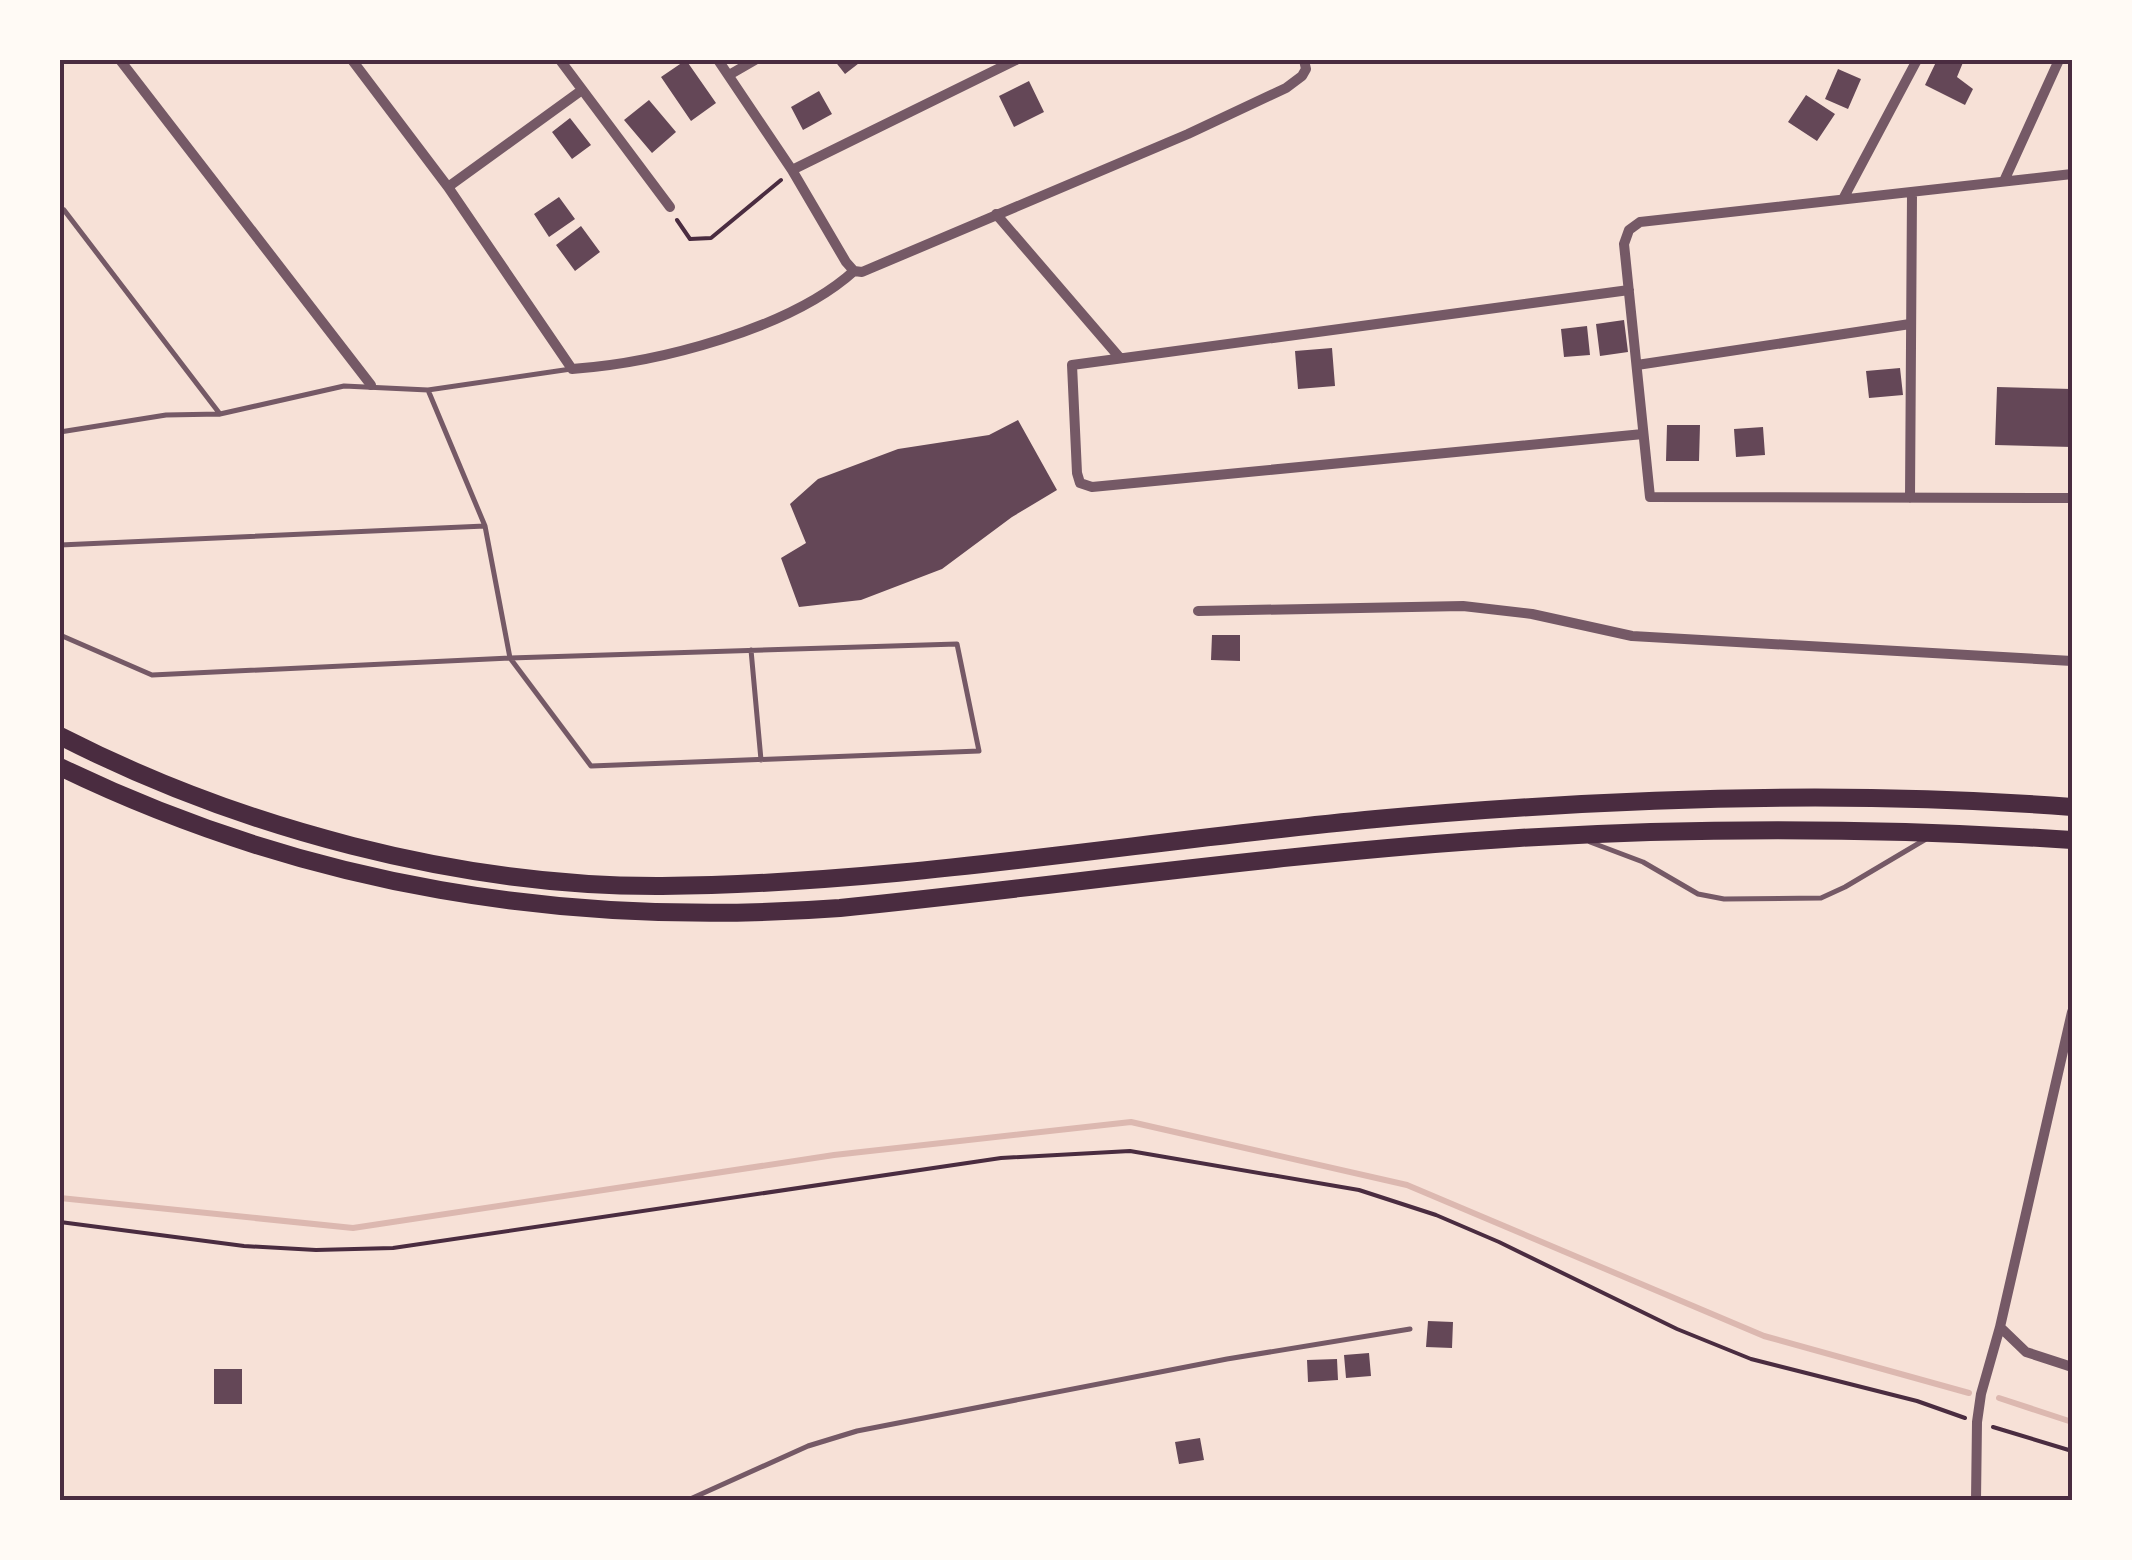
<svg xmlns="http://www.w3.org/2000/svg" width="2132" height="1560" font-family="Literata,serif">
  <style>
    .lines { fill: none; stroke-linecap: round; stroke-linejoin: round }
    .stream { stroke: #dcb8b0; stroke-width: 6 }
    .building { fill: #644757 }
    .path { stroke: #4a2c40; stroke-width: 4 }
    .service { stroke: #755966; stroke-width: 5 }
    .minor { stroke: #755966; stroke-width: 10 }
    .motorway { stroke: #4a2c40; stroke-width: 18 }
    .neatline { fill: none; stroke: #4a2c40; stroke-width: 4 }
  </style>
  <rect width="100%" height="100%" fill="#f7e1d7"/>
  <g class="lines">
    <path class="stream" d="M60 1198 353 1228 834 1155 1131 1122 1407 1185 1764 1336 1969 1393
      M1999 1398 2072 1422"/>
  </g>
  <path class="building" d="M686 60 716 103 691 121 661 77Z
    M834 60H863L845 74Z
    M1937 60H1964L1957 77 1973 89 1965 105 1925 85Z
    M1838 69 1861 79 1848 109 1825 99Z
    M1029 81 1044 112 1014 127 999 96Z
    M819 91 832 114 803 130 791 107Z
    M1806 95 1835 114 1817 141 1788 122Z
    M649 100 676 132 652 153 624 120Z
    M570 118 591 145 572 159 552 132Z
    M559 197 575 219 549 237 534 214Z
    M581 226 600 252 575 271 556 245Z
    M1624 320 1628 352 1600 356 1596 324Z
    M1587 326 1590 355 1564 357 1561 329Z
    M1332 348 1335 386 1298 389 1295 351Z
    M1900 368 1903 395 1869 398 1866 371Z
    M1997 387 2072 389V447L1995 445Z
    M1018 420 1057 490 1012 517 942 569 861 600 799 607 781 558 806 543 790 504 818 479 898 449 989 435Z
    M1667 425H1700L1699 461H1666Z
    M1763 427 1765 455 1736 457 1734 429Z
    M1212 635H1240V661L1211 660Z
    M1428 1321 1453 1322 1452 1348 1426 1347Z
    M1369 1353 1371 1376 1346 1378 1344 1355Z
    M1337 1359 1338 1380 1308 1382 1307 1360Z
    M214 1369H242V1404H214Z
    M1200 1438 1204 1460 1179 1464 1175 1442Z"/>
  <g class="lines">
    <path class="path" d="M677 220 690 239 711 238 781 180
      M60 1222 244 1246 316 1250 393 1248 1001 1158 1130 1151 1359 1190 1436 1215 1499 1242 1677 1329 1751 1359 1917 1401 1965 1418
      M1993 1427 2072 1451"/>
    <path class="service" d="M64 210 220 414
      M60 432 166 415 220 414 344 386 428 390 571 369
      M60 545 485 526
      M60 635 152 675 510 658 957 644 979 751 591 766 510 658 485 526 428 390
      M751 650 761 760
      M1590 842 1643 862 1698 894 1724 899 1821 898 1845 887 1926 839
      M688 1500 808 1446 857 1431 1227 1359 1410 1329"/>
    <path class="minor" d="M120 60 371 385
      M352 60 448 187 572 369C657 363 790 329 854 271
      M560 60 670 207
      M718 60 792 170 846 262 854 271 862 272 1188 134 1286 88 1302 76 1306 69 1304 60
      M729 75 755 60
      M792 170 1016 60
      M2072 174 1640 222 1629 230 1624 244 1650 497 2072 498
      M2004 181 2059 60
      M448 187 582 90
      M1843 199 1917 60
      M996 214 1120 358
      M1629 290 1072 365 1077 473 1080 483 1092 487 1643 434
      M1637 365 1910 324
      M1910 498 1912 194
      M1198 611 1463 606 1532 614 1632 636 2072 661
      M2000 1327 2026 1352 2072 1367
      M1976 1500 1977 1422 1981 1394 2000 1327 2072 1012"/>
    <path class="motorway" d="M60 736C240 828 459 887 662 886 901 884 1138 841 1376 819 1606 798 1841 789 2072 807
      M60 767C308 887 567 928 840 908 1066 885 1292 852 1519 838 1703 827 1888 828 2072 840"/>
  </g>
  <rect width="2132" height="1560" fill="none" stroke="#fffaf5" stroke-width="125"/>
  <rect x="62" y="62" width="2008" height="1436" class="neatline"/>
</svg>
